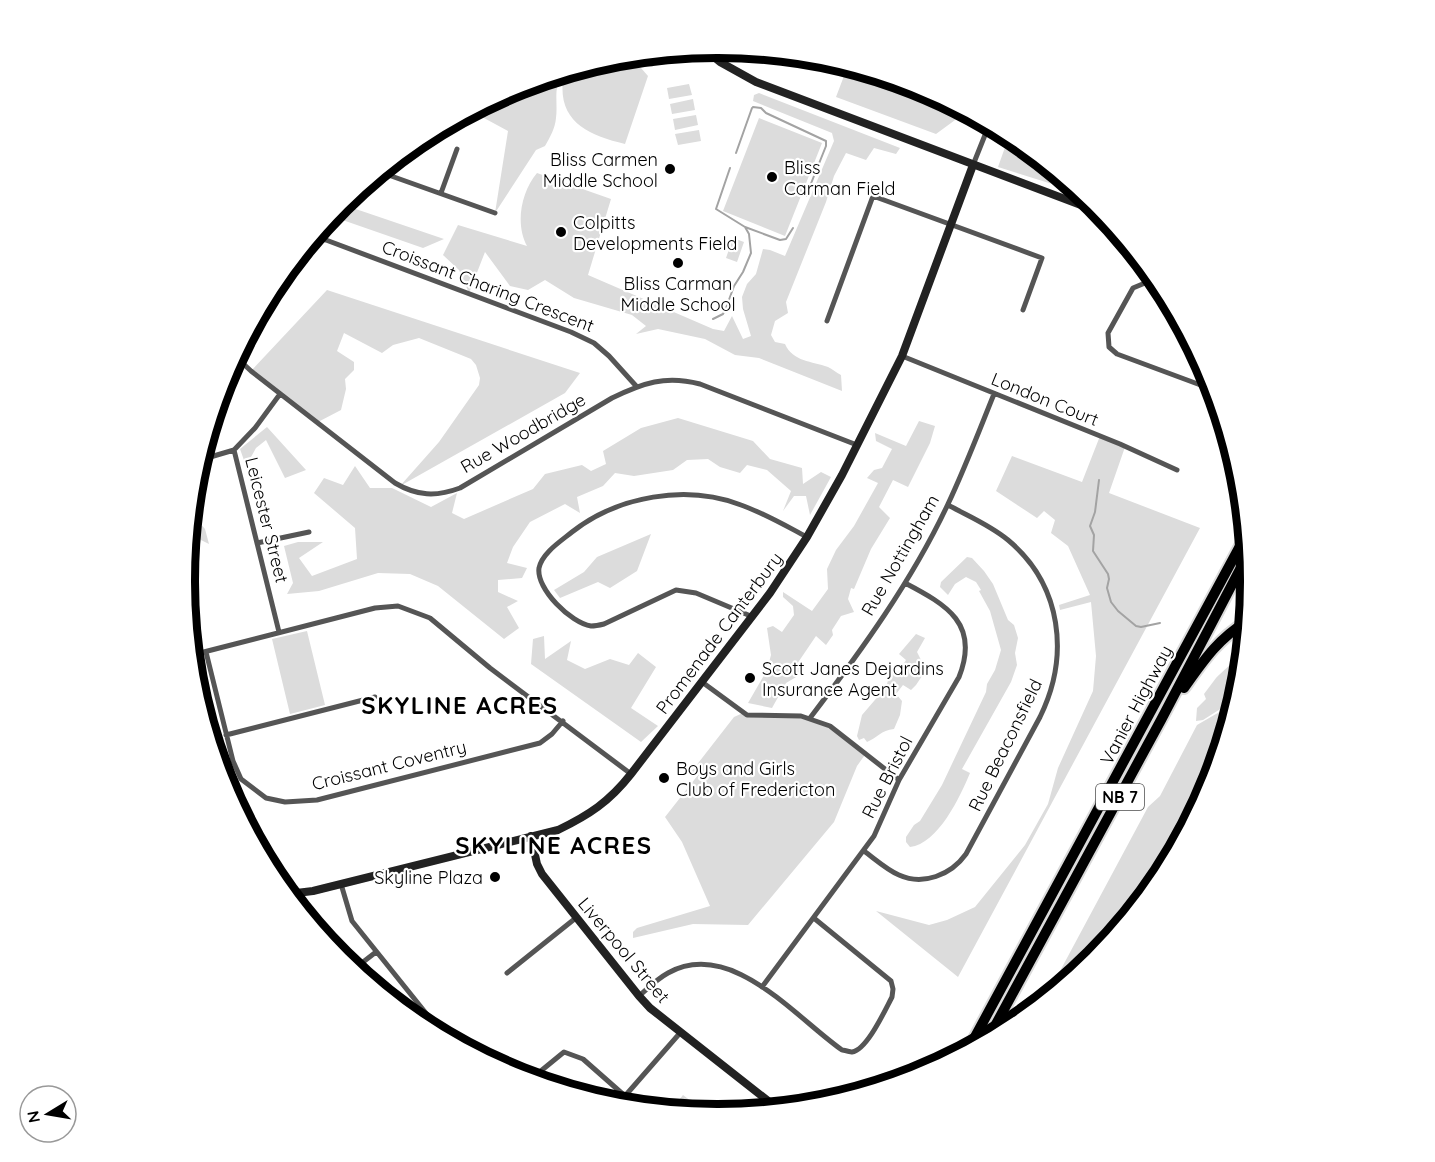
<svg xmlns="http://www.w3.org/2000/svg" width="1435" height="1162" font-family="Quicksand,sans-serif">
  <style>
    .green { fill: #dcdcdc }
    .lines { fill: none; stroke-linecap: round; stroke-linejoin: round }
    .stream { stroke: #a3a3a3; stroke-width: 2 }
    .highway-casing { stroke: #dbdbdb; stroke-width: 14 }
    .street { stroke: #555; stroke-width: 5 }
    .secondary { stroke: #222; stroke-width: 8 }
    .highway { stroke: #000; stroke-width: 10 }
    .poi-dot { fill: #000; stroke: #fff; stroke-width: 2 }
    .labels { text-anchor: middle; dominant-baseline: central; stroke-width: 4.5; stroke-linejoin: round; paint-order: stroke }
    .shield { fill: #fff; stroke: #4c4c4c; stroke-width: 1.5 }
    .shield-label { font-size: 16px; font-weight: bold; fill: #000 }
    .poi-label { font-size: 18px; fill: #000; stroke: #fff; text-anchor: start }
    .street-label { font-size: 18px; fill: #000; stroke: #fff }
    .district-label { font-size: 24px; font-weight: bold; letter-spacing: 1.5px; fill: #000; stroke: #fff }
    .rim { fill: none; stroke: #000; stroke-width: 8 }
  </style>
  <rect width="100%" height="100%" fill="#fff"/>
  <path class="green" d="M650 55 661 60 652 67 614 58Z
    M612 59 641 68 648 76 625 144C586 135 555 120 564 73Z
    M823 59 922 89 966 112 936 134 836 97 847 68Z
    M562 74C553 89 558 102 556 118 555 129 550 137 545 146L536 150 495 213 508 131 471 111 514 88Z
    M689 84 692 95 669 99 667 88Z
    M759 93 900 148 896 154 874 148 866 160 846 153 834 176 826 202 786 302 788 313 775 321 771 335 775 342 785 344C793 362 812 361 828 367 832 369 837 373 841 375L842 391 759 358 735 355 705 339 658 329 636 334 646 326 632 315 574 298 545 280 528 290 510 286 485 252 469 293 459 270 443 255 458 225 527 246C515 224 521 192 537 173L611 199 588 275 713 329 724 331 732 316 743 339 751 336 743 309 742 297 747 284 756 274 763 249 770 250 785 256 834 141 832 133 753 101 754 95Z
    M693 99 695 110 672 114 670 104Z
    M696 115 698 125 675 130 673 119Z
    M759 118 822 143 785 236 723 211Z
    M699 130 701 141 678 145 675 134Z
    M1009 136 1068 182 1065 188 998 167Z
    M341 204 444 239 423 248 331 216Z
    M733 238 744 242 737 262 726 258Z
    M327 290 580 373 565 393 400 486 439 442 479 385 480 378 476 365 471 359 419 338 393 345 382 353 344 333 337 351 354 362V370L345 379 346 389 341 410 318 422 251 371Z
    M220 395 231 401 225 413 210 425Z
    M678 418 753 441 770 459 802 468 803 484 821 472 831 477 810 515 806 496H794L783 511 791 491 767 470 747 465 740 473 720 467 708 459 687 460 673 470 634 476 615 473 603 486 577 497 580 513 565 504 530 522 513 547 507 563 527 568 522 578 498 580V592L518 601 507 607 519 628 504 639 438 586 410 574 378 573 319 591 287 594 293 583 284 546 298 542H323L299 558 312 576 357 559 355 528 314 493 324 478 343 485 355 466 370 488H392L431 507 457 493 452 513 464 519 533 489 545 474 582 465 591 471 606 464 603 451 641 428Z
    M919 421 935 426 930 443 908 487 893 480 879 507 890 518 871 549 854 589 851 588 848 599 854 612 841 616 832 630 833 635 826 645 816 636 797 664 803 673 786 683 772 708 748 703 767 670 771 655 767 628 773 626 782 632 794 615 793 606 783 597V592L812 611 828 589 827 569 836 550 854 526 878 483 867 478 874 470 882 468 892 449 876 441 875 433 906 446Z
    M267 427 306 470 285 478 266 440 256 448 246 466 240 449Z
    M1100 436 1125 447 1109 493 1200 528 958 977 876 911 929 925 947 920 975 907 1025 845 1048 804 1058 768 1093 691 1096 656 1091 602 1060 610 1059 605 1090 595 1068 546 1051 533 1055 520 1044 511 1037 518 996 491 1012 456 1082 482Z
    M191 513 205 529 209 544 189 534Z
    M651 534 637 571 610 588 598 582 560 598 554 590 584 572 597 557Z
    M967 557 972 558 984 571 993 584 1008 620 1014 625 1018 638 1015 653 1017 665 1011 682 962 769 970 773C960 797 938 844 910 847L906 842V837L914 825 920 821 942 785 986 692 987 684 995 670 1001 650 990 611 979 591 981 590 976 582 966 577 955 584 948 595 940 587 941 582Z
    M307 631 325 705 290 714 272 639Z
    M916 634 925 638 917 652 926 670 916 685 911 690 903 685 896 694 902 701 900 715 894 729C881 730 877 738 867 742L864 738 859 740 857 736 862 715 886 687 890 674 898 673 906 660 899 654Z
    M544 636 545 659 571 641 567 660 585 669 610 659 629 665 638 653 656 667 631 708 658 726 641 742 531 664 533 639Z
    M1245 640 1240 685 1236 699 1203 720 1196 721 1197 708 1206 699 1204 694C1208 689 1212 683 1216 678 1228 666 1239 660 1241 642Z
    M1235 703 1210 785 1160 877 1094 958 1045 999 1148 807 1160 796 1197 725Z
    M743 713 801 716 830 726 867 752 857 766 834 822 748 925 693 924 633 938V932L637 928 710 906 682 842 665 817 698 775 692 771 734 717Z
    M425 1011 445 1037 415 1019Z
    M683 1095 704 1111V1113L672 1109Z"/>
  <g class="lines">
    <path class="stream" d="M753 107 761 108 766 113 826 141V146L806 196
      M736 153 752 108
      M745 227 780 240 786 239 793 228
      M713 319 723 314 726 308 734 286 743 272 751 253 749 234 745 227 716 209 730 168
      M1099 480 1095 512 1090 526 1094 535 1093 551 1108 574 1109 579 1107 588 1111 602 1118 611 1136 626 1141 627 1160 623"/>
    <defs>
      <path id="highway" d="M1184 688C1204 660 1217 640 1247 621
        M989 1037 1161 720 1248 554
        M969 1048 1246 535"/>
    </defs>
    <use href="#highway" class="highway-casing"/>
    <path class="street" d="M973 165 989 125
      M380 172 495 213
      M441 193 457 149
      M314 237 326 240 571 332 594 343 609 356 637 387
      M1162 288 1145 283 1133 288 1108 333 1109 347 1117 354 1214 390
      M827 321 873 196 1042 258 1023 310
      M902 356 1120 444 1177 470
      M236 357 251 371 395 483C417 496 436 497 460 488L612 398C643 383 665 375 700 384L857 445
      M200 460 234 450
      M257 543 309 532
      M753 617 696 593 676 590 604 624C600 625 595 626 591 626 571 623 536 589 539 568 542 553 561 541 572 532 618 496 686 484 741 505 764 513 786 526 807 537
      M279 632 234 450 255 428 280 394
      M206 652 233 761 241 779 266 798 285 802 317 800 540 743 552 734 563 721
      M192 655 375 608 398 606 430 618 490 668 631 774
      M702 682 747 715 801 716 830 726 899 780
      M810 718C861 651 912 581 948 504 965 468 979 431 994 394
      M226 735 375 697
      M864 851C875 859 887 870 899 875 923 886 951 875 966 854L1040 717C1070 656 1062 585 1008 540 990 525 968 516 948 505
      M341 884 352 921 445 1037
      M354 969 376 952
      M507 973 577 917
      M762 987 874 836 899 780 959 677C980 624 947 605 905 583
      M639 996C648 988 657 979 668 973 731 938 795 1017 842 1050 843 1050 851 1052 852 1052 867 1050 885 1010 892 997L893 989 891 981 815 919
      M531 1079 564 1052 583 1059 625 1096
      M618 1104 680 1033"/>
    <path class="secondary" d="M704 49 720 62 756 82 1102 213
      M531 836 537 864 542 874 639 996 650 1008 777 1108
      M288 894 313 891 558 830C589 815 609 802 631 774L770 593 807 537 842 475 902 356 973 165"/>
    <use href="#highway" class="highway"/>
  </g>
  <g class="poi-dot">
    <circle cx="670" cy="169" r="6"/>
    <circle cx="772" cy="177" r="6"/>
    <circle cx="561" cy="232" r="6"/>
    <circle cx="678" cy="263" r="6"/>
    <circle cx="750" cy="678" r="6"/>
    <circle cx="664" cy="778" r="6"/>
    <circle cx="495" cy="877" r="6"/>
  </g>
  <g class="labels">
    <rect class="shield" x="1096" y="784" width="48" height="26" rx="4.5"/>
    <g class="shield-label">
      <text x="1120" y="797">NB 7</text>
    </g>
    <g class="poi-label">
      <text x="658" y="159" text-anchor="end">Bliss Carmen<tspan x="658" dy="21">Middle School</tspan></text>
      <text x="784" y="167">Bliss<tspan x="784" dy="21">Carman Field</tspan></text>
      <text x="573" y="222">Colpitts<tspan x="573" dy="21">Developments Field</tspan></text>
      <text x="678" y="283" text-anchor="middle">Bliss Carman<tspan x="678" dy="21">Middle School</tspan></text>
      <text x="762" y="668">Scott Janes Dejardins<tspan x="762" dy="21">Insurance Agent</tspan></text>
      <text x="676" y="768">Boys and Girls<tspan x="676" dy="21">Club of Fredericton</tspan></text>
      <text x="483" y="877" text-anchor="end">Skyline Plaza</text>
    </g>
    <g class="street-label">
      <text transform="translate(488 286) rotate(21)">Croissant Charing Crescent</text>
      <text transform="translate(1045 399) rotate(22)">London Court</text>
      <text transform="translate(523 433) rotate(-30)">Rue Woodbridge</text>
      <text transform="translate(267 520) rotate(76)">Leicester Street</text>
      <text transform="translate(900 555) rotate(-60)">Rue Nottingham</text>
      <text transform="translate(719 633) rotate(-53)">Promenade Canterbury</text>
      <text transform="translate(1136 705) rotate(-62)">Vanier Highway</text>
      <text transform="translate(1005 745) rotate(-64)">Rue Beaconsfield</text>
      <text transform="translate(389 765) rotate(-14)">Croissant Coventry</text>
      <text transform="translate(887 777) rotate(-63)">Rue Bristol</text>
      <text transform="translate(624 950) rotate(50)">Liverpool Street</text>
    </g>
    <g class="district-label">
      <text x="460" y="705">SKYLINE ACRES</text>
      <text x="554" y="845">SKYLINE ACRES</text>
    </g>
  </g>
  <path d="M0 0H1435V1162H0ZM717 58H718A522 522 0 0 1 1240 580V582A522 522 0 0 1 718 1104H717A522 522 0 0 1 195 582V580A522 522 0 0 1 717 58Z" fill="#fff" fill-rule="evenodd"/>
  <path class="rim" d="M717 58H718A522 522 0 0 1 1240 580V582A522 522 0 0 1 718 1104H717A522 522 0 0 1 195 582V580A522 522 0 0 1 717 58Z"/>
  <g transform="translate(48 1114) rotate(259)"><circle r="28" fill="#ffffff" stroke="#999999" stroke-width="1.5"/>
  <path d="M0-4.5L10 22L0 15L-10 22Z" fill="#000000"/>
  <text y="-9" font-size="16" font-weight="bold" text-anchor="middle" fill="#000000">N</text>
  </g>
</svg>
